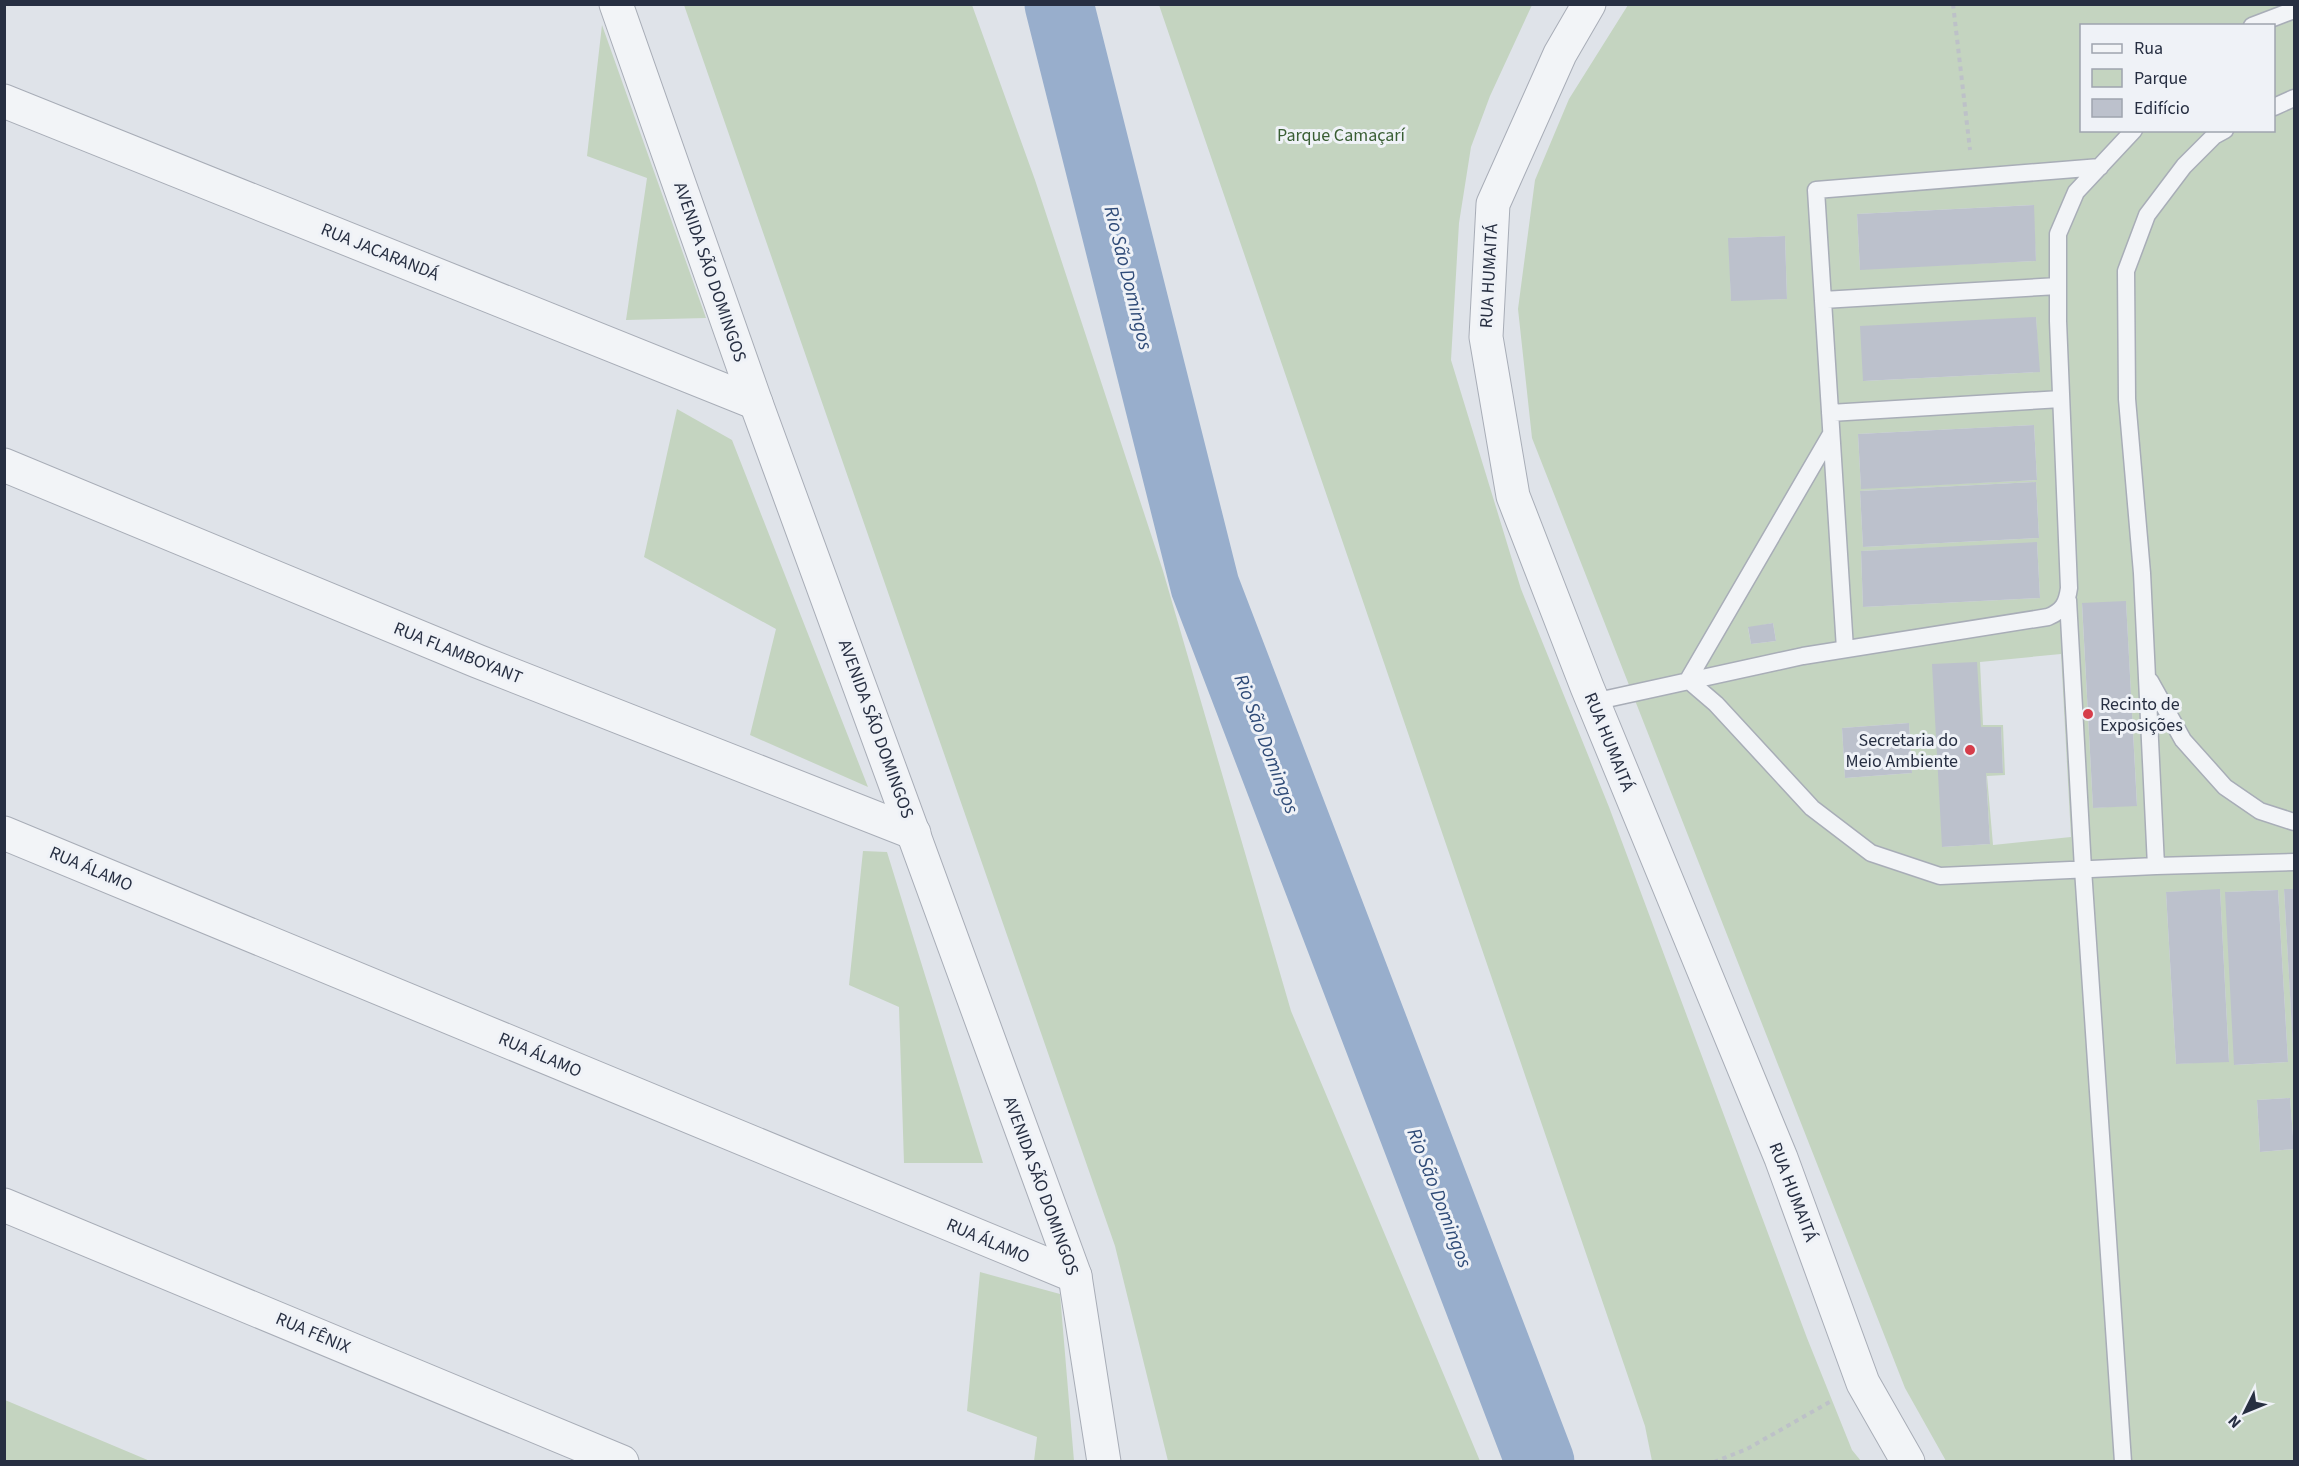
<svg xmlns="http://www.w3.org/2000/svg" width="2299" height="1466" font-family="'Source Sans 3',sans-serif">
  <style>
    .green { fill: #c4d4c0; fill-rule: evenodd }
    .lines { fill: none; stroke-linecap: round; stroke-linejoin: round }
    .river { stroke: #98aecc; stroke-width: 69 }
    .building { fill: #bcc1cc }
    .service-casing { stroke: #a8adb7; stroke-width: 19 }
    .minor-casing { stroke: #a8adb7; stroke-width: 35 }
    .tertiary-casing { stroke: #a8adb7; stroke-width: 35 }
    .path { stroke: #bdc1c8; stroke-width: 4; stroke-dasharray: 4.5 4.5; stroke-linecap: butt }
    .service { stroke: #f2f4f7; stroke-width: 16 }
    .minor { stroke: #f2f4f7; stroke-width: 33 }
    .tertiary { stroke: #f2f4f7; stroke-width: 33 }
    .poi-dot { fill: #d63d4a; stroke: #eff2f7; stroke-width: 2 }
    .labels { text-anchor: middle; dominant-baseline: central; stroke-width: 6; stroke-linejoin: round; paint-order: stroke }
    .park-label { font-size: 18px; fill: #395e33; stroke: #eff2f7 }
    .street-label { font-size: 18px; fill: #272f42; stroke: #eff2f7 }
    .poi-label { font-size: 18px; fill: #272f42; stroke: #eff2f7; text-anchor: start }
    .water-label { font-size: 20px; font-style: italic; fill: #2f4b78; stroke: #eff2f7 }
  </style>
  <rect width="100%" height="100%" fill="#dfe3e9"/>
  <path class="green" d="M684 5H972L1035 180 1163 571 1291 1011 1480 1461H1168L1115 1246Z
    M1159 5H1532L1490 96 1471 147 1459 223 1451 360 1521 589 1609 807 1807 1338 1852 1450 1861 1461H1652L1645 1426Z
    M1628 5H2294V889H2284L2294 1062V1461H1946L1905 1388 1532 438 1518 309 1535 180 1569 99ZM2082 26H2274V130H2082ZM2033 205 2036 261 1860 269 1857 214ZM1785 236 1787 299 1731 300 1729 238ZM2036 317 2039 372 1863 381ZM2034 425 2037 480 1861 488 1858 434ZM2036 482 2039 538 1863 547 1860 491ZM2037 543 2040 598 1863 607 1861 551ZM2126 602 2137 805 2093 808 2082 604ZM1773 623 1776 641 1751 644 1748 628ZM2061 654 2071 837 1993 845 1987 776 2005 775 2003 725H1983L1980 662ZM1909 723 1912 773 1845 778 1842 728ZM1981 727H2001L2003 773H1986L1990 844 1942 847ZM2220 890 2229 1061 2176 1064 2166 892ZM2278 890 2288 1062 2235 1065 2226 892ZM2290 1098 2294 1149 2260 1152 2257 1100Z
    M602 25 706 318 626 320 647 178 587 156Z
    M677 409 732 440 868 787 750 735 776 629 644 557Z
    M863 851 887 852 983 1163H904L899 1007 849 985Z
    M980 1272 1060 1294 1074 1461H1034L1037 1437 967 1411Z
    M5 1400 150 1461H5Z"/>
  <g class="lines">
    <path class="river" d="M1059 4 1205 586 1540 1462"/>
  </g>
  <path class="building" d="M2034 205 2036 261 1860 270 1857 214Z
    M1785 236 1787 299 1731 301 1728 238Z
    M2036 317 2040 372 1863 381 1860 326Z
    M2034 425 2037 480 1861 489 1858 434Z
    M2036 482 2039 538 1863 547 1860 491Z
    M2037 542 2040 598 1863 607 1861 551Z
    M2126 601 2137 806 2093 808 2082 603Z
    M1773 623 1776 641 1751 644 1748 627Z
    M1977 662 1981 727H2001L2003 773H1986L1990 844 1942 847 1932 664Z
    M1909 723 1912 773 1845 778 1842 728Z
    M2220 889 2229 1062 2176 1064 2166 892Z
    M2284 889H2294V1048H2293Z
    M2278 890 2288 1062 2234 1065 2225 892Z
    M2290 1098 2294 1149 2260 1152 2257 1100Z"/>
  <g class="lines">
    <defs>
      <path id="service" d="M2252 26 2294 10
        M2274 107 2294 98
        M1823 300 2058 286
        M1830 413 2061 399
        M1831 434 1688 680 1716 704 1812 808 1871 853 1940 876 2156 866 2294 862
        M2068 600 2083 869 2123 1462
        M1845 649 1816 190 2100 167
        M2150 681 2183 740 2225 787 2260 811 2294 822
        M1593 702 1803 656 2048 617C2063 611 2067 603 2069 588L2058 321V234L2076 192 2134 130
        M2156 866 2142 573 2127 399 2126 271 2147 215 2184 166 2214 136 2225 130"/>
      <path id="minor" d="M1589 4 1560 54 1493 204 1486 337 1513 496 1587 687 1781 1158 1863 1383 1908 1462
        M4 101 756 403
        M4 465 477 661 914 833
        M4 833 1075 1276
        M4 1205 622 1462"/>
      <path id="tertiary" d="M616 4 756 403 1075 1276 1104 1462"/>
    </defs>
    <use href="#service" class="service-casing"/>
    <use href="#minor" class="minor-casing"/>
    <use href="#tertiary" class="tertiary-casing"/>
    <path class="path" d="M1953 4 1970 150
      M1714 1462 1747 1449 1833 1400"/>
    <use href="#service" class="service"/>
    <use href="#minor" class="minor"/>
    <use href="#tertiary" class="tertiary"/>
  </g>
  <g class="poi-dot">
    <circle cx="2088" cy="714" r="6"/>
    <circle cx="1970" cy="750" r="6"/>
  </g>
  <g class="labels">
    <g class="park-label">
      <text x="1341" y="135">Parque Camaçarí</text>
    </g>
    <g class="street-label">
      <text transform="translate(380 252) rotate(22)">RUA JACARANDÁ</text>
      <text transform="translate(710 272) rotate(71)">AVENIDA SÃO DOMINGOS</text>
      <text transform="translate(1489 276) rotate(-87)">RUA HUMAITÁ</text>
      <text transform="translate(458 653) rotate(22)">RUA FLAMBOYANT</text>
      <text transform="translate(876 729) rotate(70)">AVENIDA SÃO DOMINGOS</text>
      <text transform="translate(1609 742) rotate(68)">RUA HUMAITÁ</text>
      <text transform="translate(91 869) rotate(23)">RUA ÁLAMO</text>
      <text transform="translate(540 1055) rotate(23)">RUA ÁLAMO</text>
      <text transform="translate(1041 1186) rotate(70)">AVENIDA SÃO DOMINGOS</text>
      <text transform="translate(1793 1192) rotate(69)">RUA HUMAITÁ</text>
      <text transform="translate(988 1241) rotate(23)">RUA ÁLAMO</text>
      <text transform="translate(313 1333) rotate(23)">RUA FÊNIX</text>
    </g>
    <g class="poi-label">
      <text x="2100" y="704">Recinto de<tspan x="2100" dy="21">Exposições</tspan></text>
      <text x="1958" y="740" text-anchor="end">Secretaria do<tspan x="1958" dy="21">Meio Ambiente</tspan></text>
    </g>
    <g class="water-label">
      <text transform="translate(1128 278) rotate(76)">Rio São Domingos</text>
      <text transform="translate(1266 744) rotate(69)">Rio São Domingos</text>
      <text transform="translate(1439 1198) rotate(69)">Rio São Domingos</text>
    </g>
  </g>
  <rect width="2299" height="1466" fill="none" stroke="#272f42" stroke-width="12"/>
  <rect x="2080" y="24" width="195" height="108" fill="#eff2f7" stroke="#9fa4af" stroke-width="1.5"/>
  <rect x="2092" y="44" width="30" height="9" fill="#f2f4f7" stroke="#9fa4af" stroke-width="1.5"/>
  <text x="2134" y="54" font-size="18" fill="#272f42">Rua</text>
  <rect x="2092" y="69" width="30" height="18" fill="#c4d4c0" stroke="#9fa4af" stroke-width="1.5"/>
  <text x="2134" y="84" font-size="18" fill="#272f42">Parque</text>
  <rect x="2092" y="99" width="30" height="18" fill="#bcc1cc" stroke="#9fa4af" stroke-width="1.5"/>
  <text x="2134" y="114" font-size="18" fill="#272f42">Edifício</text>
  <g transform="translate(2245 1412) rotate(227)" stroke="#eff2f7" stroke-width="4.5" paint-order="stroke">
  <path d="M0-4.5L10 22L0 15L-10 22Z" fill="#272f42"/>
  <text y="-9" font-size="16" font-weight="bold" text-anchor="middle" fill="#272f42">N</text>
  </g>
</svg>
